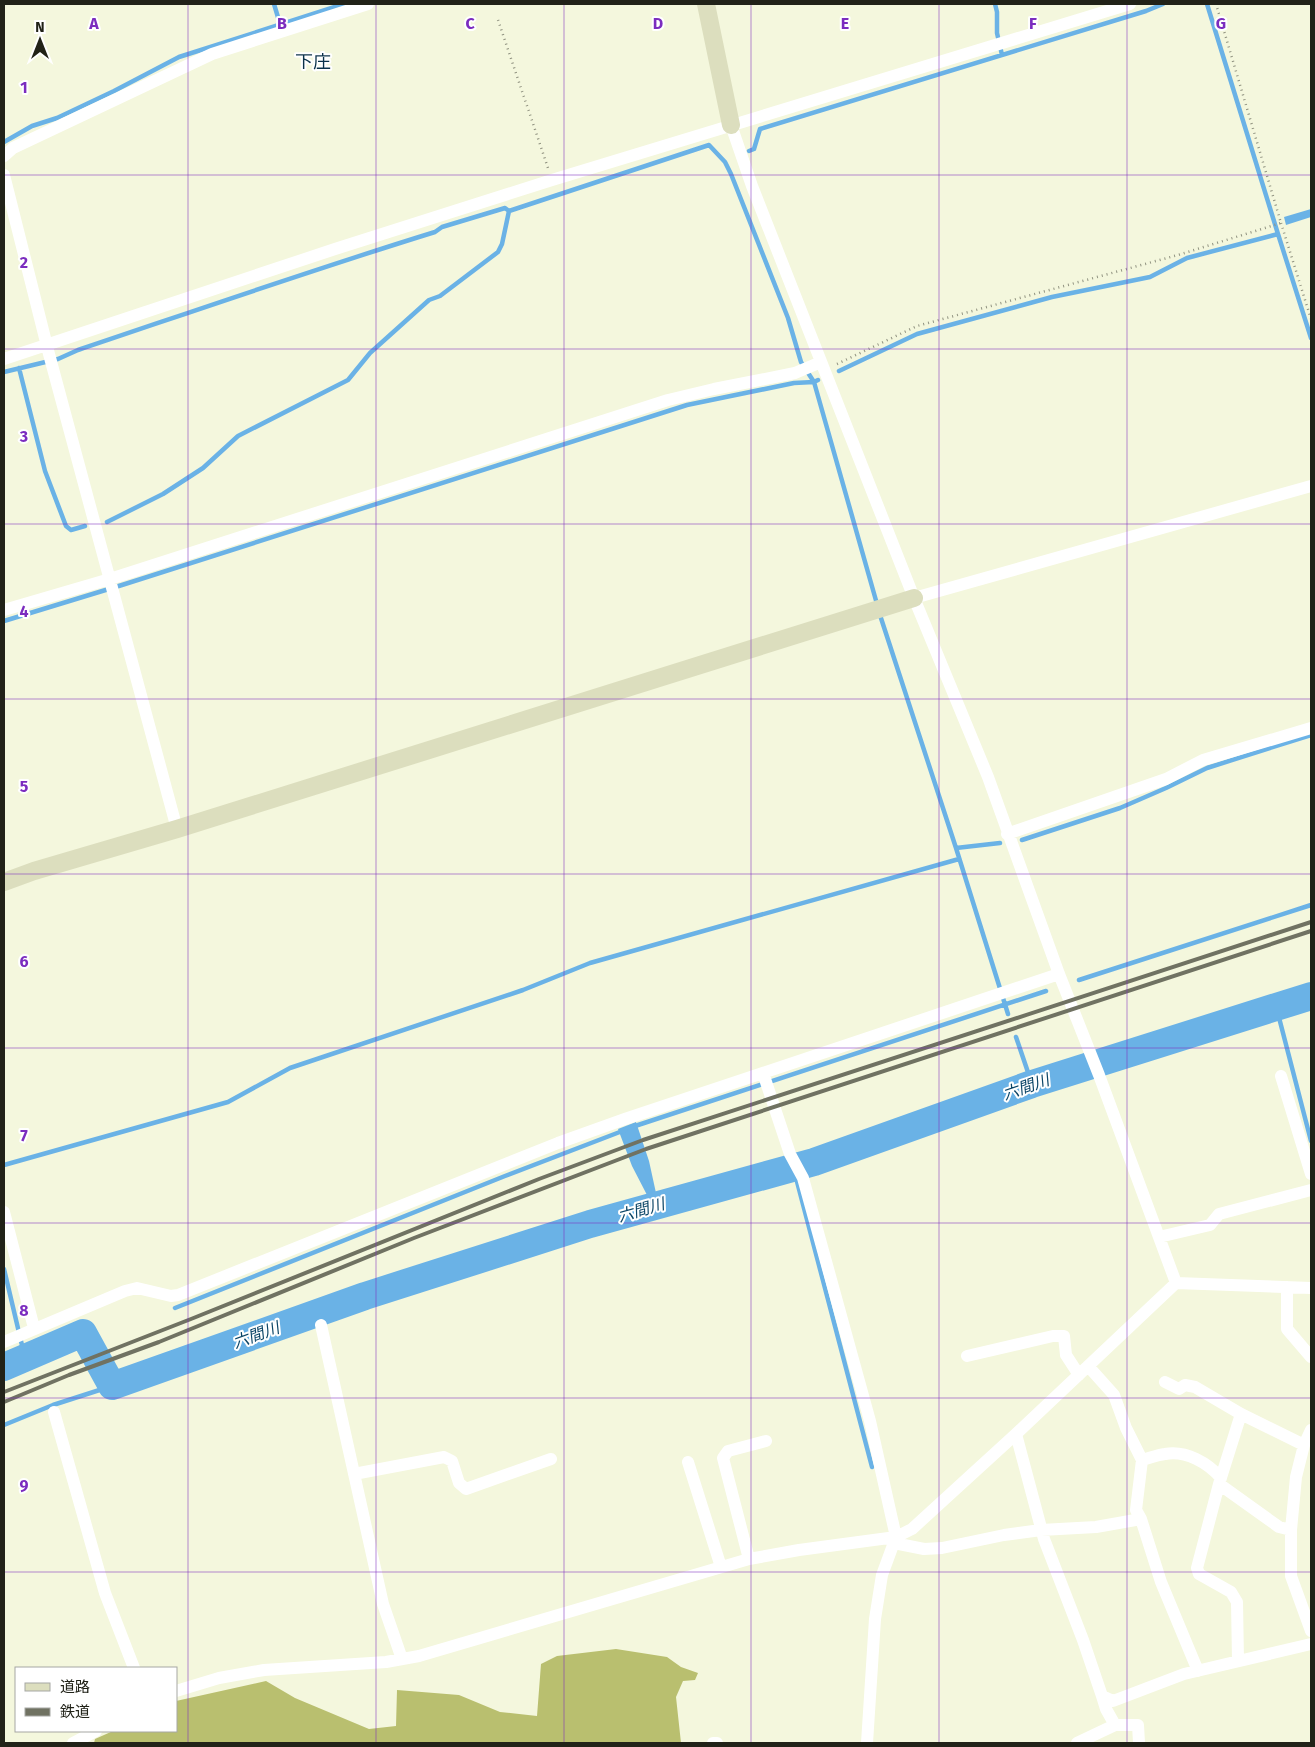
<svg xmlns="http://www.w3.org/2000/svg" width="1315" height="1747" font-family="'Fira Sans','Noto Sans JP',sans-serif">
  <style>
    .forest { fill: #b9bf6f }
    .water { fill: #6ab2e6 }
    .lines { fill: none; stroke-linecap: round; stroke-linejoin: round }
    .stream { stroke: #6ab2e6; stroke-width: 4.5 }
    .river { stroke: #6ab2e6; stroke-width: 28 }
    .path { stroke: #919381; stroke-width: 2.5; stroke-dasharray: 1 4; stroke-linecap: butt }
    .street { stroke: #fff; stroke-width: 12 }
    .secondary { stroke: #dcdebe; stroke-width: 18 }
    .rail { stroke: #707262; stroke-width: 4 }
    .grid { fill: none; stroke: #7b2cbf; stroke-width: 1; stroke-opacity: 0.55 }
    .labels { text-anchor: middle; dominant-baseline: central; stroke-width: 4; stroke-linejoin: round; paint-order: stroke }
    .water-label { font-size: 16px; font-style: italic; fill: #0b4567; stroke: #fff }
    .quarter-label { font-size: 18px; fill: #0b3149; stroke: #fff }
    .grid-label { font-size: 16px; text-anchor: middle; font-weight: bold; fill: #7b2cbf; stroke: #fff; stroke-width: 4; stroke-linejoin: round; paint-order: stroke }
  </style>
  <rect width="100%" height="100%" fill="#f4f7dd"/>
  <path class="forest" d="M616 1649 667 1657 681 1667 698 1673 695 1680 683 1681 676 1697 681 1743H94L95 1739 113 1731H176V1701L266 1681 295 1698 369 1729 396 1726 397 1690 459 1695 500 1712 537 1716 541 1664 557 1656Z"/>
  <path class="water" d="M1311 209V217L1286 225 1284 217Z
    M636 1122 649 1161 656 1193 647 1195 632 1166 618 1129Z"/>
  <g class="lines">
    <path class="stream" d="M274 4 280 24
      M995 4 997 12V33L1002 55
      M1207 4 1278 234 1311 338
      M4 142 32 126 57 118 114 91 179 57 344 4
      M749 151 754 149 760 129 1146 11 1163 4
      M19 368 45 471 66 526 71 530 85 526
      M839 371 917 334 1052 297 1150 277 1187 258 1278 234
      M4 372 58 359 78 350C197 310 315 269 435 232L442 227 505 208 509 211 709 145 725 162 731 174 788 318 801 362 814 382 877 604
      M107 522 163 494 203 468 238 436 348 380 370 353 429 300 440 296 498 252 502 244 509 211
      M879 612 956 848
      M4 621 122 585 687 405 794 383 814 382 818 380
      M1022 840 1120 808 1166 788 1207 768 1311 735
      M1000 843 956 848 1008 1014
      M1079 980 1311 905
      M1276 1006 1311 1141
      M1016 1037 1032 1084
      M632 1127 1046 991
      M4 1165 228 1102 290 1068 523 990 590 963 959 859
      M795 1174 872 1467
      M649 1189 656 1206
      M4 1269 25 1358
      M175 1308 505 1176 625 1130
      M4 1425 53 1405 112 1386"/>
    <path class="river" d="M4 1367 83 1333 112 1386 365 1296 590 1224 814 1162 1032 1084 1311 996"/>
    <path class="path" d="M498 20 548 168
      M1281 223 1311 319
      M837 364 917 326 1178 255 1281 223 1216 4"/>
    <path class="street" d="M731 125 752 186 914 598 988 777 1059 974 1099 1075 1176 1283
      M4 156 13 148 212 54 368 4
      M4 175 49 354 177 829
      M4 359 335 249 552 180 1130 4
      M914 598 1311 486
      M4 610 110 579 668 400 714 389 795 373 821 362
      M1007 834 1166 779 1203 760 1311 728
      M763 1073 790 1154 803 1178 870 1421 896 1537 882 1575 875 1619 867 1743
      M1281 1076 1311 1174
      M4 1212 34 1328
      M1159 1237 1210 1225 1219 1214 1311 1190
      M1287 1287V1329L1311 1357
      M321 1325 383 1604 402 1659
      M4 1342 125 1291 137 1288 171 1296 178 1295 558 1143 625 1119 1059 974
      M967 1356 1053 1336H1064L1066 1355 1079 1375
      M1088 1366 1114 1395 1126 1428 1142 1460
      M1165 1382 1179 1389 1185 1385 1195 1387 1241 1414 1304 1445
      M54 1412 105 1593 134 1668
      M1311 1430 1304 1445 1296 1477 1291 1530V1576L1311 1631
      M1016 1434 1044 1539 1083 1640 1102 1696 1113 1701 1184 1674 1311 1644
      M688 1462 721 1567
      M354 1474 444 1457 452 1461 459 1483 466 1489 551 1459
      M1219 1484 1279 1527 1291 1530
      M1141 1519 1136 1510 1142 1460C1150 1458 1157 1455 1165 1454 1186 1450 1208 1463 1221 1478
      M894 1543 924 1549 942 1548 1004 1535 1041 1530 1096 1527 1141 1519 1161 1582 1198 1671
      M749 1559 723 1458 728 1451 766 1441
      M1238 1661 1237 1602 1231 1592 1199 1574 1197 1568 1219 1484 1241 1414
      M176 1691 219 1678 264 1670 386 1662 419 1656 749 1559 799 1550 896 1537 912 1529 1016 1434 1176 1283 1311 1288
      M1102 1696 1106 1709 1115 1725
      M73 1743 96 1731
      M713 1743H717
      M1077 1743 1115 1725H1138L1139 1743"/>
    <path class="secondary" d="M706 4 731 125
      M4 882 34 871 177 829 914 598"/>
    <path class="rail" d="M4 1392 191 1319 539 1179 643 1140 1311 922
      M4 1402 69 1375 159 1342 414 1238 646 1149 1311 931"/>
  </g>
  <path class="grid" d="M188 4V1743M376 4V1743M564 4V1743M751 4V1743M939 4V1743M1127 4V1743M4 175H1311M4 349H1311M4 524H1311M4 699H1311M4 874H1311M4 1048H1311M4 1223H1311M4 1398H1311M4 1572H1311"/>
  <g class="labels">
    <g class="water-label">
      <text transform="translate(1026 1087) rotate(-19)">六間川</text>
      <text transform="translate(641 1210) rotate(-16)">六間川</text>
      <text transform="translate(256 1335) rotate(-20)">六間川</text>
    </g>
    <g class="quarter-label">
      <text x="313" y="62">下庄</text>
    </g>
  </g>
  <g class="grid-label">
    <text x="94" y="29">A</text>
    <text x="282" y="29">B</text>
    <text x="470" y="29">C</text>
    <text x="658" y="29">D</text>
    <text x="845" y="29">E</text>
    <text x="1033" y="29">F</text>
    <text x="1221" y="29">G</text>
    <text x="24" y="93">1</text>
    <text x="24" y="268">2</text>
    <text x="24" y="442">3</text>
    <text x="24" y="617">4</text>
    <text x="24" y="792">5</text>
    <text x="24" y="967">6</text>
    <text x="24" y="1141">7</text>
    <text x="24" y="1316">8</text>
    <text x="24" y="1491">9</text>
  </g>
  <rect width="1315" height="1747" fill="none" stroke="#212218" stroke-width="10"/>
  <rect x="15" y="1667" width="162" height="65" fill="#ffffff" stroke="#a6a7a3"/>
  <rect x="25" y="1683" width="25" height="8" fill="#dcdebe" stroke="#a6a7a3"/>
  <text x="60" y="1692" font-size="15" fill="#212218">道路</text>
  <rect x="25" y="1708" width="25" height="8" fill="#707262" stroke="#a6a7a3"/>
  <text x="60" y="1717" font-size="15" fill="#212218">鉄道</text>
  <g transform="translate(40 40)" stroke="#ffffff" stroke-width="4" paint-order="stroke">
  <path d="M0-4L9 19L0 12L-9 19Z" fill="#212218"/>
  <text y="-8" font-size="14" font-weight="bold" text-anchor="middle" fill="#212218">N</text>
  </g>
</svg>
